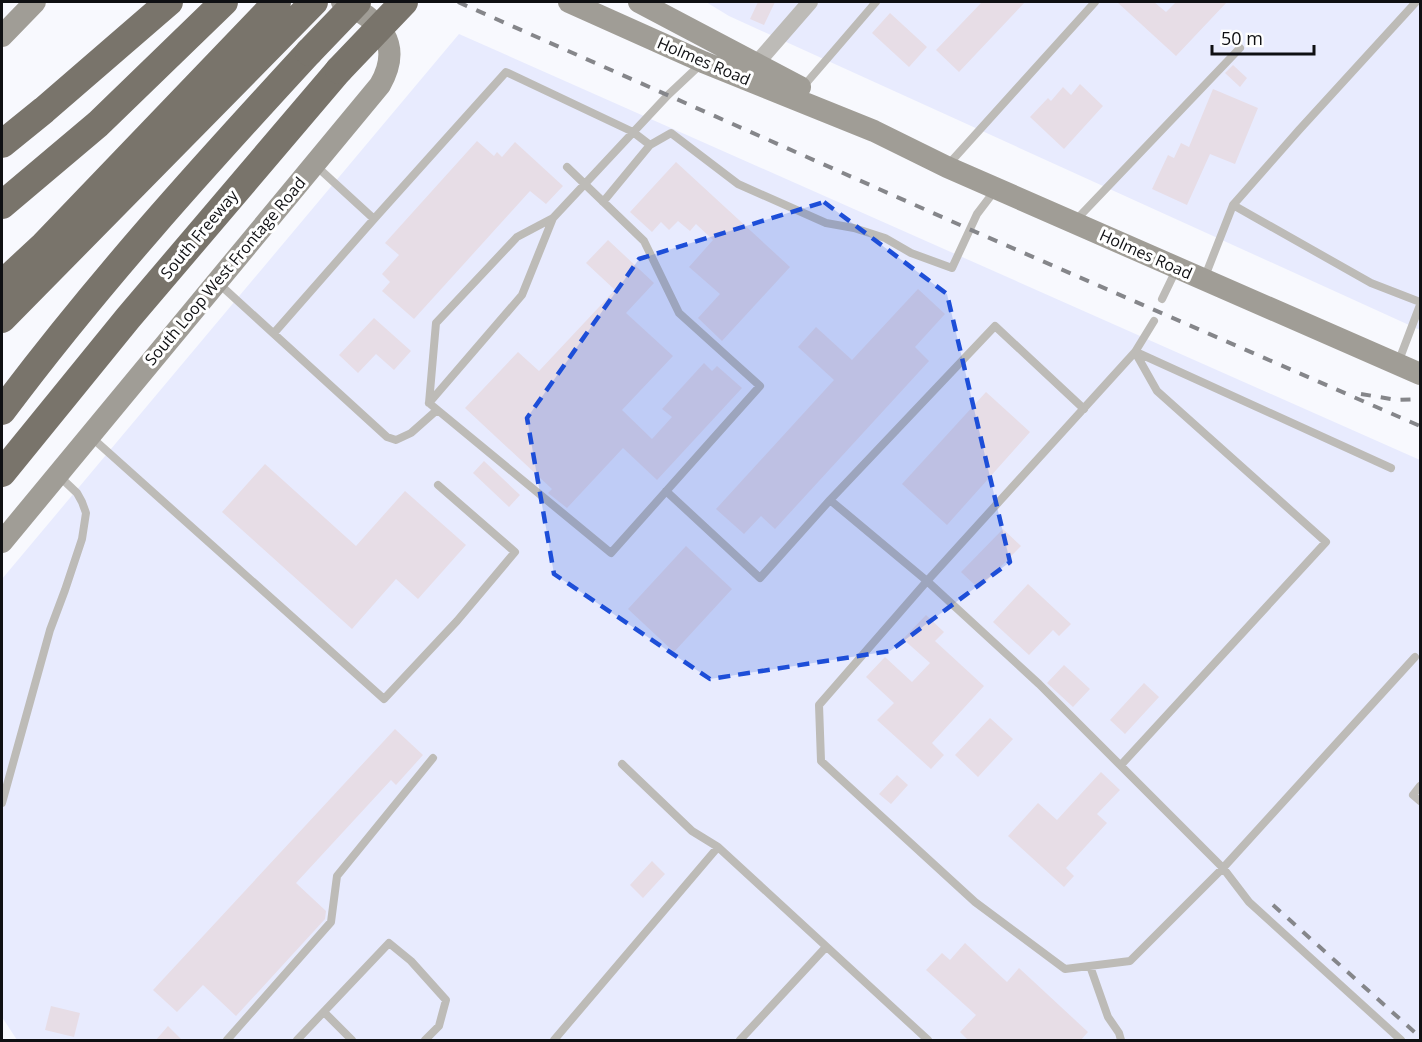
<svg xmlns="http://www.w3.org/2000/svg" width="1422" height="1042" font-family="'Open Sans',sans-serif">
  <style>
    .built { fill: #e8ebfe }
    .building { fill: #e7dde6 }
    .lines { fill: none; stroke-linecap: round; stroke-linejoin: round }
    .service { stroke: #bdbbb7; stroke-width: 8 }
    .minor { stroke: #bdbbb7; stroke-width: 16 }
    .secondary { stroke: #a09d96; stroke-width: 22 }
    .motorway { stroke: #79746b; stroke-width: 28 }
    .rail { stroke: #85868a; stroke-width: 4; stroke-dasharray: 10 10; stroke-linecap: butt }
    .motorway-bridge { stroke: #79746b; stroke-width: 28 }
    .marked { fill: #1d4ed8; fill-opacity: 0.2; stroke: #1d4ed8; stroke-width: 4.5; stroke-dasharray: 12 8; stroke-linejoin: round }
    .labels { text-anchor: middle; dominant-baseline: central; stroke-width: 6; stroke-linejoin: round; paint-order: stroke }
    .street-label { font-size: 16px; fill: #0f1013; stroke: #fff }
  </style>
  <rect width="100%" height="100%" fill="#f8f9fe"/>
  <path class="built" d="M706 2H1420V330L729 16Z
    M459 34 1420 460V1040H17L2 1017V579Z"/>
  <path class="building" d="M758 2H775L764 25 750 19Z
    M982 2H1025L959 72 936 50Z
    M1117 2H1154L1166 12 1176 2H1227L1176 56Z
    M890 13 927 47 909 67 872 33Z
    M1233 65 1247 78 1240 87 1225 73Z
    M1080 84 1103 106 1064 149 1030 117 1048 98 1051 101 1063 87 1071 95Z
    M1213 89 1258 108 1235 164 1210 154 1187 205 1152 189 1168 155 1174 158 1181 143 1189 147Z
    M477 141 494 156 497 152 502 157 515 142 563 186 546 204 530 191 414 319 382 291 390 282 382 274 399 255 385 243Z
    M676 162 790 267 722 341 698 318 720 294 689 267 713 240 696 224 690 231 678 221 669 230 661 222 652 232 630 212Z
    M608 240 654 283 626 313 673 356 622 410 652 439 672 417 662 409 704 363 712 371 717 366 742 388 657 480 623 448 567 508 548 493 552 489 465 408 518 352 539 371 615 290 586 263Z
    M918 289 945 314 915 347 929 361 775 529 761 516 744 534 716 509 834 380 798 347 816 327 852 360Z
    M374 318 411 351 394 370 376 354 358 373 339 355Z
    M986 392 1030 432 947 525 902 484Z
    M484 461 520 495 509 507 473 473Z
    M265 464 356 546 405 491 466 545 418 599 396 579 352 629 222 512Z
    M1003 529 1021 546 979 589 961 572Z
    M686 546 732 589 674 652 628 609Z
    M1028 584 1071 624 1059 636 1053 630 1029 655 993 622Z
    M926 615 944 632 935 641 984 686 932 743 944 755 931 769 877 720 894 703 866 677 885 657 912 682 930 663 903 639Z
    M1064 665 1090 689 1073 707 1047 683Z
    M1144 683 1159 697 1125 734 1110 720Z
    M990 718 1013 739 978 777 955 755Z
    M395 729 423 755 396 785 391 780 296 883 326 911 325 919 236 1016 203 985 177 1012 153 990Z
    M1101 772 1120 790 1097 814 1107 823 1066 868 1074 876 1064 887 1008 836 1038 803 1057 820Z
    M897 775 908 785 891 804 879 794Z
    M652 861 665 874 643 898 630 885Z
    M965 943 1007 982 1019 968 1088 1032 1080 1041H969L960 1032 976 1015 926 970 942 953 950 960Z
    M51 1006 80 1013 74 1037 45 1030Z
    M168 1026 183 1041H155Z"/>
  <g class="lines">
    <path class="service" d="M1416 2 1299 130 1233 205 1371 283 1420 302
      M802 88 876 2
      M314 164 374 219
      M947 166 1095 2
      M603 202 650 145 671 133 738 184 826 223 854 228 885 238 911 253 952 268 977 214 996 189
      M1075 221 1240 48
      M1204 279 1233 205
      M217 282 387 437 396 440 411 433 437 410
      M1162 299 1176 270
      M1154 321 1135 352 927 581 819 705 821 761 975 902 1065 969 1130 961 1223 868 1415 657
      M274 333 374 219 506 72 633 132 650 145
      M1136 352 1391 468
      M1398 363 1420 305
      M429 403 611 553 760 386 679 313 644 241 567 167
      M429 403 436 323 517 237 553 218 668 95 701 64
      M429 403 522 295 553 218
      M90 436 384 699 457 621 515 552 438 485
      M666 491 760 578 830 500 995 326 1084 409
      M830 500 927 581 1039 684 1223 868 1249 902 1401 1040
      M622 764 692 831 718 847
      M1121 765 1326 542 1157 391 1135 352
      M1420 786 1413 795 1420 801
      M2 803 50 630 65 590 82 539 86 513 82 502 77 493 58 475
      M1090 966 1108 1017 1119 1033 1121 1040
      M324 1012 352 1040
      M227 1040 331 922 337 876 433 758
      M297 1040 389 943 411 961 446 1000 439 1026 425 1040
      M554 1040 718 847 928 1040
      M740 1040 826 947"/>
    <path class="minor" d="M756 64 810 2"/>
    <path class="secondary" d="M569 2 703 62 874 131 947 167 1420 374
      M639 2 800 87
      M2 36 35 2
      M2 542 380 85C404 43 379 19 342 2"/>
    <path class="motorway" d="M2 144 44 110 169 2
      M2 205 98 124 224 2
      M2 284 44 245 277 2
      M2 319 314 2
      M2 411C96 285 202 168 309 52
      M2 473 128 318 339 70"/>
    <path class="rail" d="M458 2 969 229 1420 426
      M1361 394 1397 400 1420 399
      M1273 905 1420 1037"/>
    <path class="motorway-bridge" d="M309 52 357 2
      M339 70 404 2"/>
  </g>
  <path class="marked" d="M824 202 947 294 1010 562 890 651 710 679 554 574 527 418 639 259Z"/>
  <g class="labels">
    <g class="street-label">
      <text transform="translate(704 61) rotate(23)">Holmes Road</text>
      <text transform="translate(199 234) rotate(-50)">South Freeway</text>
      <text transform="translate(1146 254) rotate(24)">Holmes Road</text>
      <text transform="translate(225 271) rotate(-50)">South Loop West Frontage Road</text>
    </g>
  </g>
  <rect width="1422" height="1042" fill="none" stroke="#0f1013" stroke-width="6"/>
  <path d="M1212 45v9h102v-9" fill="none" stroke="#0f1013" stroke-width="3"/>
  <text x="1221" y="45" font-size="18" fill="#0f1013" stroke="#ffffff" stroke-width="4.5" paint-order="stroke">50 m</text>
</svg>
